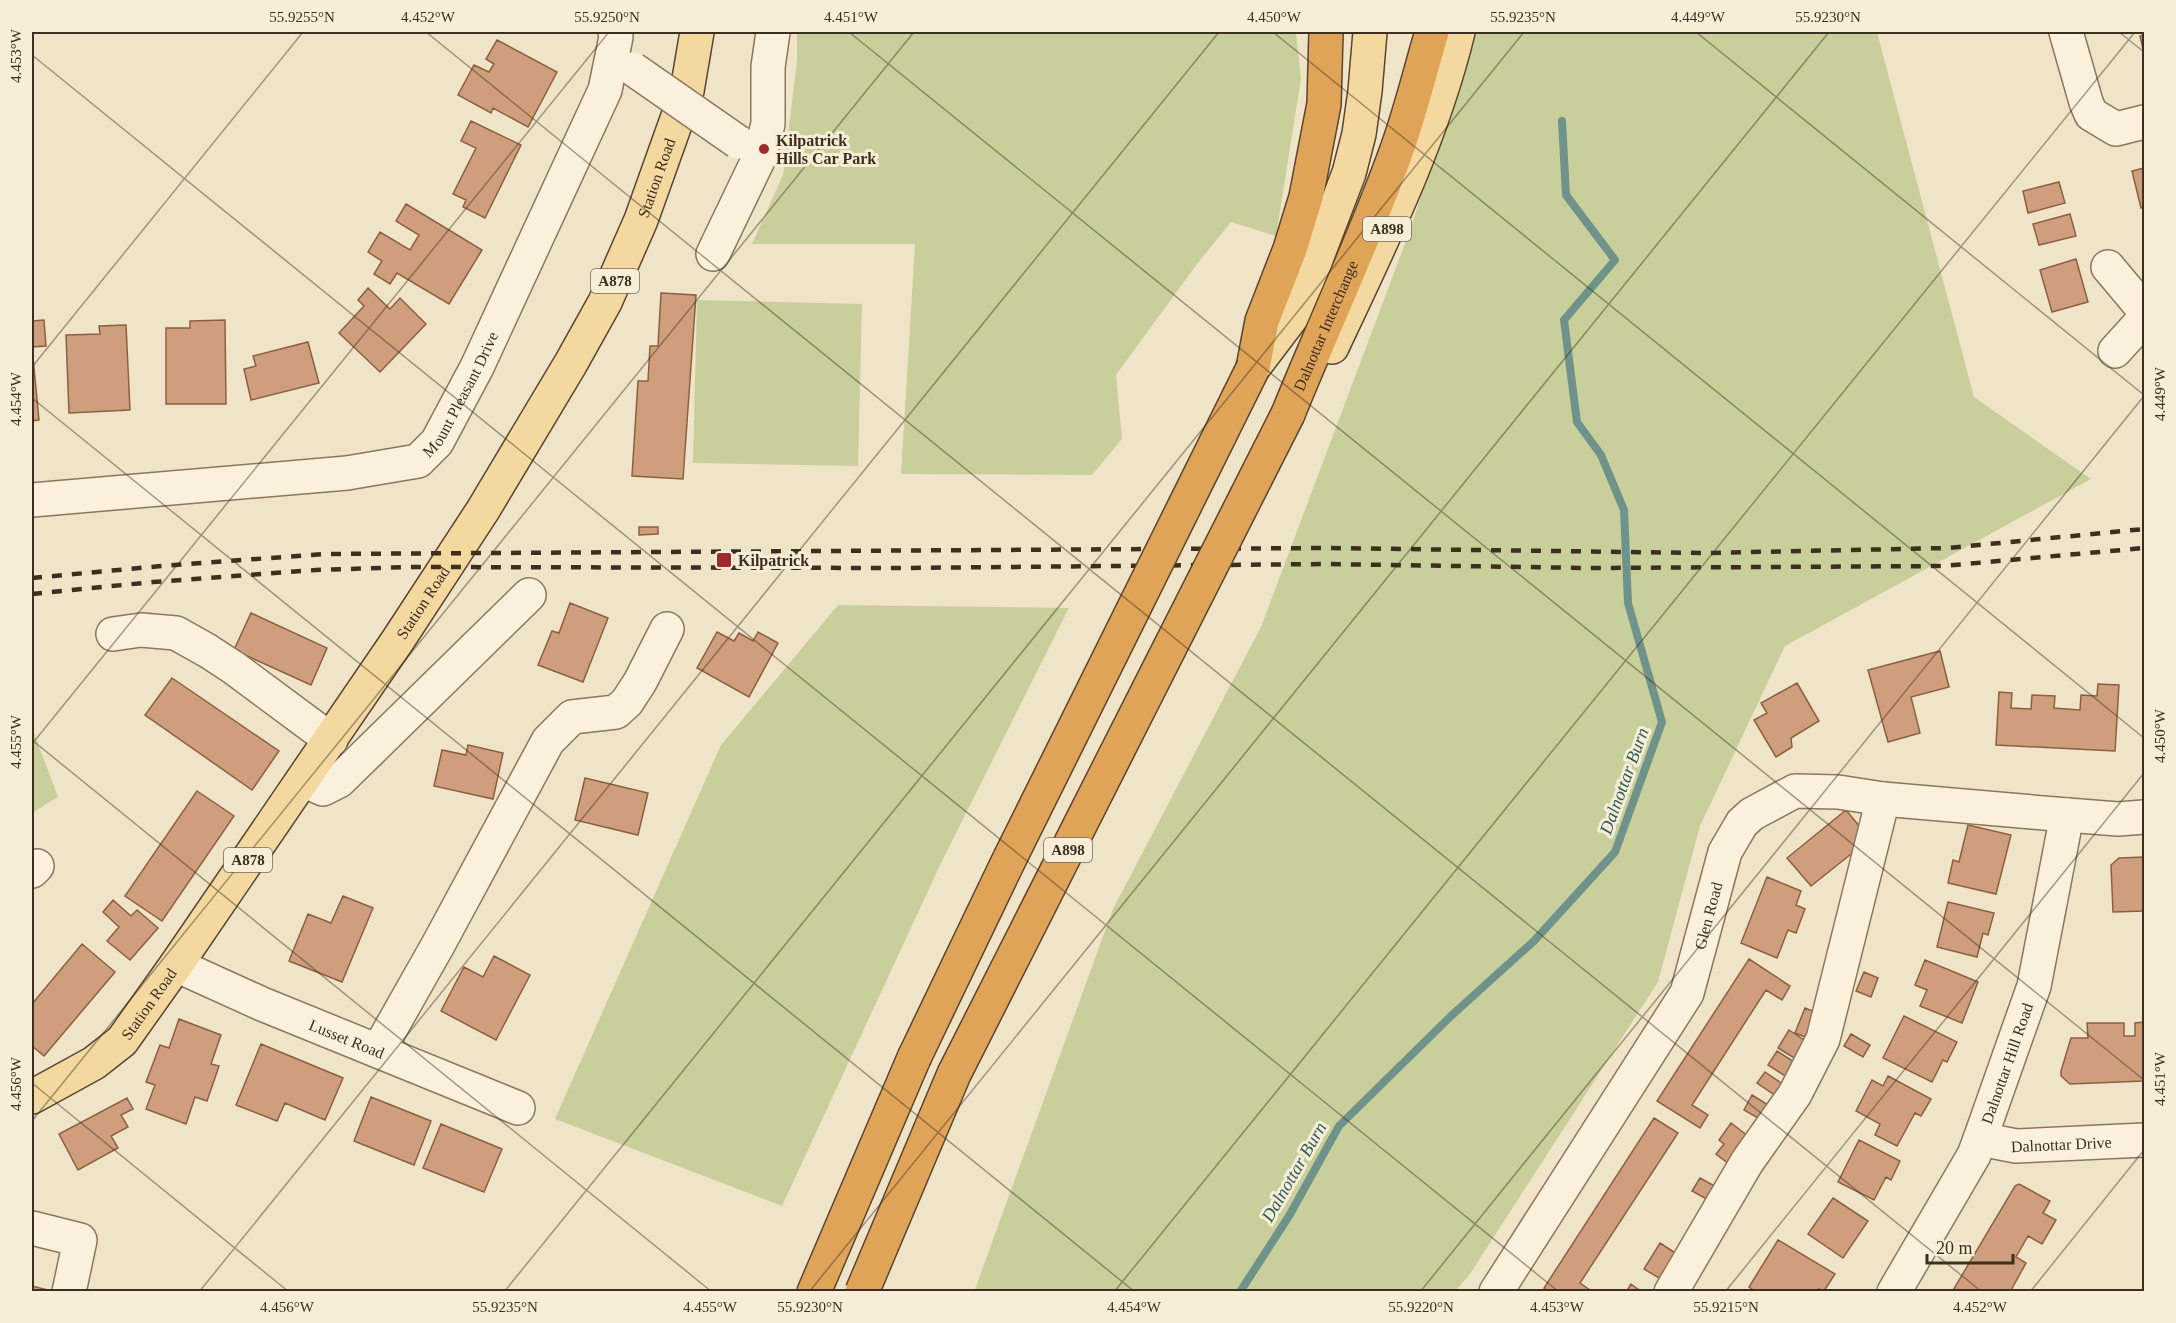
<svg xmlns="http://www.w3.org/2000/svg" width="2176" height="1323" font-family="'Times New Roman',serif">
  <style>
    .green { fill: #c9cf9b }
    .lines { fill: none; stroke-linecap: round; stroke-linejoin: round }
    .stream { stroke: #6f938a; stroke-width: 8 }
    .building { fill: #cf9f7d; stroke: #8d5f41; stroke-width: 1.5 }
    .minor-casing { stroke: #8d765c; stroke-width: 36 }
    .major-casing { stroke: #5b4430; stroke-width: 36 }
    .highway-casing { stroke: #5b4430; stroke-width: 36 }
    .minor { stroke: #faf1dc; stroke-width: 33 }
    .major { stroke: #f3d9a0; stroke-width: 33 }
    .highway { stroke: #e0a458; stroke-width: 33 }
    .rail { stroke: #3d2e20; stroke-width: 4.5; stroke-dasharray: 10 10; stroke-linecap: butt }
    .minor-bridge-casing { stroke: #8d765c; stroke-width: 36; stroke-linecap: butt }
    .highway-bridge-casing { stroke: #5b4430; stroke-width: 36; stroke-linecap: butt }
    .minor-bridge { stroke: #faf1dc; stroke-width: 33 }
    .highway-bridge { stroke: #e0a458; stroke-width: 33 }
    .ticks { fill: none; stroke: #3d2e20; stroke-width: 1.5; stroke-opacity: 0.45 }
    .poi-dot { fill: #9e2a2b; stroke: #f7eed8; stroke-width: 2 }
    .labels { text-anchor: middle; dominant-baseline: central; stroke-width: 6; stroke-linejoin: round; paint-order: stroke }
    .shield { fill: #f7eed8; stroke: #756857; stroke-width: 1.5 }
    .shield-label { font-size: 15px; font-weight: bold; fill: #3d2e20 }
    .poi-label { font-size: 16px; font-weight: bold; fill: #3d2e20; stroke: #f7eed8; text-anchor: start }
    .street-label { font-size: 16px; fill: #3d2e20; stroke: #f7eed8 }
    .water-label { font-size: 18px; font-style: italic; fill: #2f5d5a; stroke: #f7eed8 }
    .neatline { fill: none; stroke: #3d2e20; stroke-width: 2 }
    .ticks-label { font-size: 15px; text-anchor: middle; fill: #3d2e20 }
  </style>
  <rect width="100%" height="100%" fill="#f0e4c8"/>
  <path class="green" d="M797 32H1296L1301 79 1276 236 1231 222 1197 264 1116 375 1122 439 1092 475 901 474 915 244H752L783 175 797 61Z
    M1476 32H1877L1974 397 2091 479 1785 646 1700 826 1658 982 1470 1274 1455 1291 974 1292 1113 909 1261 627 1407 238Z
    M697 300 862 304 858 466 693 463Z
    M838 605 1069 608 941 863 782 1206 555 1119 721 745Z
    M32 728 58 797 32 813Z"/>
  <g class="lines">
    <path class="stream" d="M1240 1292 1289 1216 1339 1126 1451 1016 1534 941 1615 852 1662 722 1628 603 1624 510 1601 455 1577 422 1564 320 1615 260 1566 195 1562 121"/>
  </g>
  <path class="building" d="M2144 35V53L2140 36Z
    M497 40 557 72 528 127 493 108 491 113 458 95 474 65 489 72 494 64 486 59Z
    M471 121 521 145 485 218 463 207 466 200 453 194 476 148 461 141Z
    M2144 168V207L2141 208 2132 171Z
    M2059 182 2065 203 2028 213 2023 191Z
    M406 204 482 250 449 304 397 273 390 284 374 274 382 261 368 252 380 232 410 250 419 235 396 221Z
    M2070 214 2076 236 2039 245 2033 224Z
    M2076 259 2088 302 2052 312 2040 270Z
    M368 288 390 309 400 298 426 324 380 372 339 333 364 306 358 300Z
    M661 293 696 295 683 479 632 476 638 381H648L650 346H658Z
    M44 320 46 346 32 347 39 420 32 421V321Z
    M225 320 226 404H166V328H190V321Z
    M126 325 130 410 69 413 66 335 100 334 99 326Z
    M308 342 319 383 251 400 244 369 256 366 253 356Z
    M639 527H658V534L639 535Z
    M570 603 608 618 583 682 538 665 552 631 559 633Z
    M251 613 327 648 311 685 234 650Z
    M717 632 734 641 739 633 753 641 758 632 778 643 749 697 697 668Z
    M1940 651 1949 687 1911 697 1920 733 1888 742 1868 670Z
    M172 678 279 751 252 790 145 715Z
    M1797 683 1819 721 1791 738 1792 747 1776 757 1754 720 1767 713 1761 703Z
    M2098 684 2119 685 2115 751 1996 745 1999 692 2012 693 2011 708 2031 709 2032 695 2055 696 2054 708 2080 710 2081 695 2097 696Z
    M468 745 503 753 493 799 434 786 442 750 466 755Z
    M585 778 648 793 638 835 575 820Z
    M197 791 234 816 162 921 125 896Z
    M1846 810 1870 839 1811 886 1787 858Z
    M1968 825 2011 835 1996 894 1948 883 1953 860 1959 862Z
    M2144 857V911L2113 912 2111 865 2119 858Z
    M1767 877 1801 891 1796 905 1805 909 1796 933 1788 930 1777 958 1741 943Z
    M343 896 373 908 342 982 289 961 308 914 331 923Z
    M113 900 131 916 137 910 158 928 130 960 107 941 119 927 103 912Z
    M1948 902 1994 913 1988 935 1983 933 1977 957 1937 947Z
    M82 944 115 972 44 1056 32 1046V1004Z
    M494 956 530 975 496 1040 441 1011 464 967 483 977Z
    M1749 959 1790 986 1782 1000 1766 990 1692 1105 1708 1115 1700 1128 1657 1101Z
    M1925 960 1978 982 1962 1023 1920 1006 1927 990 1915 985Z
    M1864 972 1878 978 1871 997 1856 991Z
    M1805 1008 1827 1017 1816 1041 1795 1033Z
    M1904 1016 1957 1042 1947 1062 1943 1060 1932 1082 1883 1058Z
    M179 1019 221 1035 211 1064 219 1066 207 1101 195 1097 186 1124 146 1109 155 1085 146 1082 160 1045 169 1048Z
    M2144 1022V1081L2070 1084 2061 1076V1071L2071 1038H2088L2087 1023H2124V1036H2135V1023Z
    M1789 1030 1807 1042 1796 1059 1778 1048Z
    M1851 1034 1870 1045 1863 1057 1844 1046Z
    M261 1044 343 1078 325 1120 285 1103 277 1121 236 1105Z
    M1777 1051 1802 1067 1793 1081 1768 1065Z
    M1765 1072 1787 1087 1779 1098 1757 1083Z
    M1888 1076 1931 1099 1921 1116 1915 1113 1897 1146 1875 1135 1880 1124 1856 1111 1872 1080 1883 1086Z
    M1752 1095 1773 1108 1765 1122 1744 1110Z
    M371 1097 431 1121 414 1165 354 1141Z
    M127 1098 133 1109 121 1115 128 1127 111 1136 118 1148 78 1170 59 1134Z
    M1654 1118 1678 1133 1580 1283 1590 1290 1588 1292H1549L1544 1288Z
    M1731 1123 1753 1140 1733 1167 1716 1154 1724 1144 1719 1140Z
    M441 1124 502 1149 484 1192 423 1168Z
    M1859 1140 1900 1161 1891 1180 1886 1177 1874 1200 1838 1182Z
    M1700 1178 1720 1189 1712 1202 1692 1191Z
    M2019 1184 2050 1201 2043 1213 2056 1220 2042 1244 2028 1236 2016 1257 2026 1263 2010 1292H1952L2015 1186Z
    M1833 1198 1868 1221 1843 1258 1808 1234Z
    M1778 1240 1835 1274 1824 1291 1819 1289 1818 1292H1756L1749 1287Z
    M1660 1243 1680 1256 1664 1281 1644 1269Z
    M1631 1284 1642 1292H1626Z
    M32 1286 52 1291V1292H32Z"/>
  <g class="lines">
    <defs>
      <g id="minor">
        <path d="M2066 32 2086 102 2091 114 2116 129 2144 122"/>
        <path d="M713 254 759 158 768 124V67L773 32"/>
        <path d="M2108 267 2144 310"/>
        <path d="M2115 351 2144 319"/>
        <path id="s1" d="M32 500 347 473 418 461 437 442 477 367 605 90 616 37 615 32"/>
        <path d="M113 634 141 630 176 633 208 651 234 668 331 740"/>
        <path d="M303 780 323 789 339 781 529 595"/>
        <path d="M32 871 37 866"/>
        <path id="s2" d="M176 965 262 1004 518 1108"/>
        <path d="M378 1051 438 945 548 741 572 717 616 712 627 702 640 682 667 629"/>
        <path id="s3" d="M1980 1139 2016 1146 2144 1140"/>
        <path d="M32 1228 80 1240 69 1292"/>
        <path id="s4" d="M1496 1292 1687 993 1725 852 1742 823 1752 814 1795 791 1838 792 1883 799 2067 815 2118 819 2144 817"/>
        <path d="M1671 1292 1747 1162 1795 1094 1823 1039 1883 799"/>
        <path id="s5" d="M1894 1292 1974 1155 1980 1139 2034 986 2067 815"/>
      </g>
      <g id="major">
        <path d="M1332 347C1380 245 1431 142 1458 32"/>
        <path d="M1253 368 1291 318 1315 262 1349 173 1359 134 1365 91 1370 32"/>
        <path id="s6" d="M32 1097 94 1063 122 1041 176 965 398 640 483 510 571 363 605 302 641 220 687 91 697 32"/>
      </g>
      <g id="highway">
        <path d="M1253 368 1262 321 1290 249 1306 197 1324 104 1326 32"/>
        <path id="s7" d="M1288 414C1323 327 1363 243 1395 155 1410 115 1420 72 1432 32"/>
        <path d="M814 1292 914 1058"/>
      </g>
    </defs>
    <use href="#minor" class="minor-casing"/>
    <use href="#major" class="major-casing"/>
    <use href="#highway" class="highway-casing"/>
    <use href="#minor" class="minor"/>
    <use href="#major" class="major"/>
    <use href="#highway" class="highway"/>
    <path class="rail" d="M32 578 161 566 324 554 1326 548 1705 553 1948 548 2144 529
      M32 594 153 582 316 570 410 567 901 568 1326 564 1589 568 1943 566 2144 548"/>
    <defs>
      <path id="minor-bridge" d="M633 69 738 142"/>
      <path id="highway-bridge" d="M914 1058 1007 864 1253 368
        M862 1292 954 1074 1288 414"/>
    </defs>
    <use href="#minor-bridge" class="minor-bridge-casing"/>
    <use href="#highway-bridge" class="highway-bridge-casing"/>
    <use href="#minor-bridge" class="minor-bridge"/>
    <use href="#highway-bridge" class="highway-bridge"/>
  </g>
  <path class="ticks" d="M426 32 1982 1292M849 32 2144 1080M1273 32 2144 738M1696 32 2144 395M2119 32 2144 52M32 55 1559 1292M32 367 303 32M32 398 1135 1292M32 740 712 1292M32 744 609 32M32 1083 289 1292M32 1121 914 32M199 1292 1219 32M504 1292 1524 32M809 1292 1829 32M1114 1292 2135 32M1420 1292 2144 396M1725 1292 2144 773M2030 1292 2144 1150"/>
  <g class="poi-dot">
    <circle cx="764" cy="149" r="6"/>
    <rect x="716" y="552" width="16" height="16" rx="3"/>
  </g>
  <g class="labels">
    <g class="shield">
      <rect x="1363" y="217" width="48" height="24" rx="4.5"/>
      <rect x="591" y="269" width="48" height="24" rx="4.5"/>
      <rect x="1044" y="838" width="48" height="24" rx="4.5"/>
      <rect x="224" y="848" width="48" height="24" rx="4.5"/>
    </g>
    <g class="shield-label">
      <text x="1387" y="229">A898</text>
      <text x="615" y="281">A878</text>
      <text x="1068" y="850">A898</text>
      <text x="248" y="860">A878</text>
    </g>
    <g class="poi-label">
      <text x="776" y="140">Kilpatrick<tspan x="776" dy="18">Hills Car Park</tspan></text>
      <text x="738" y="560">Kilpatrick</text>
    </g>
    <g class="street-label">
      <text stroke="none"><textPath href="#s6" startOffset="1124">Station Road</textPath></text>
      <text stroke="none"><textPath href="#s7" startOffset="96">Dalnottar Interchange</textPath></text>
      <text stroke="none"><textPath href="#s1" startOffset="468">Mount Pleasant Drive</textPath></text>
      <text stroke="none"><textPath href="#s6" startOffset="638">Station Road</textPath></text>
      <text stroke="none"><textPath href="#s4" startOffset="435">Glen Road</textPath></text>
      <text stroke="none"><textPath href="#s6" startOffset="152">Station Road</textPath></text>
      <text stroke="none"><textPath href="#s2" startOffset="186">Lusset Road</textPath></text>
      <text stroke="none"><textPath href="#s5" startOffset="256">Dalnottar Hill Road</textPath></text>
      <text stroke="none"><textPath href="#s3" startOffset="82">Dalnottar Drive</textPath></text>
    </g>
    <g class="water-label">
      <text transform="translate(1624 781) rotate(-70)">Dalnottar Burn</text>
      <text transform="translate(1294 1172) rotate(-60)">Dalnottar Burn</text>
    </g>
  </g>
  <rect width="2176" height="1323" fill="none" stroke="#f7eed8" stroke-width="66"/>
  <path d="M1927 1254v9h86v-9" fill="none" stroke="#3d2e20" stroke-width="3"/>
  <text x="1936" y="1254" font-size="18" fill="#3d2e20" stroke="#f7eed8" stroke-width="4.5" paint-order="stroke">20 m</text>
  <rect x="33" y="33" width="2110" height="1257" class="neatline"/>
  <g class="ticks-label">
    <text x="302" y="22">55.9255°N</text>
    <text x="428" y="22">4.452°W</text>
    <text x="607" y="22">55.9250°N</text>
    <text x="851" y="22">4.451°W</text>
    <text x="1274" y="22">4.450°W</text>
    <text x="1523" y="22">55.9235°N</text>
    <text x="1698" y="22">4.449°W</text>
    <text x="1828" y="22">55.9230°N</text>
    <text transform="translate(16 56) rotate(-90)" y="5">4.453°W</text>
    <text transform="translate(2160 394) rotate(-90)" y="5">4.449°W</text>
    <text transform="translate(16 399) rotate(-90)" y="5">4.454°W</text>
    <text transform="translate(2160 736) rotate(-90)" y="5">4.450°W</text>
    <text transform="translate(16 742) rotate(-90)" y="5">4.455°W</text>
    <text transform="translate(2160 1079) rotate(-90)" y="5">4.451°W</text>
    <text transform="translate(16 1084) rotate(-90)" y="5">4.456°W</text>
    <text x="287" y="1312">4.456°W</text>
    <text x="505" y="1312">55.9235°N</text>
    <text x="710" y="1312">4.455°W</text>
    <text x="810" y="1312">55.9230°N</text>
    <text x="1134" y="1312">4.454°W</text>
    <text x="1421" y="1312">55.9220°N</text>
    <text x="1557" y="1312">4.453°W</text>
    <text x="1726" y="1312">55.9215°N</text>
    <text x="1980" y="1312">4.452°W</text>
  </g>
</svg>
